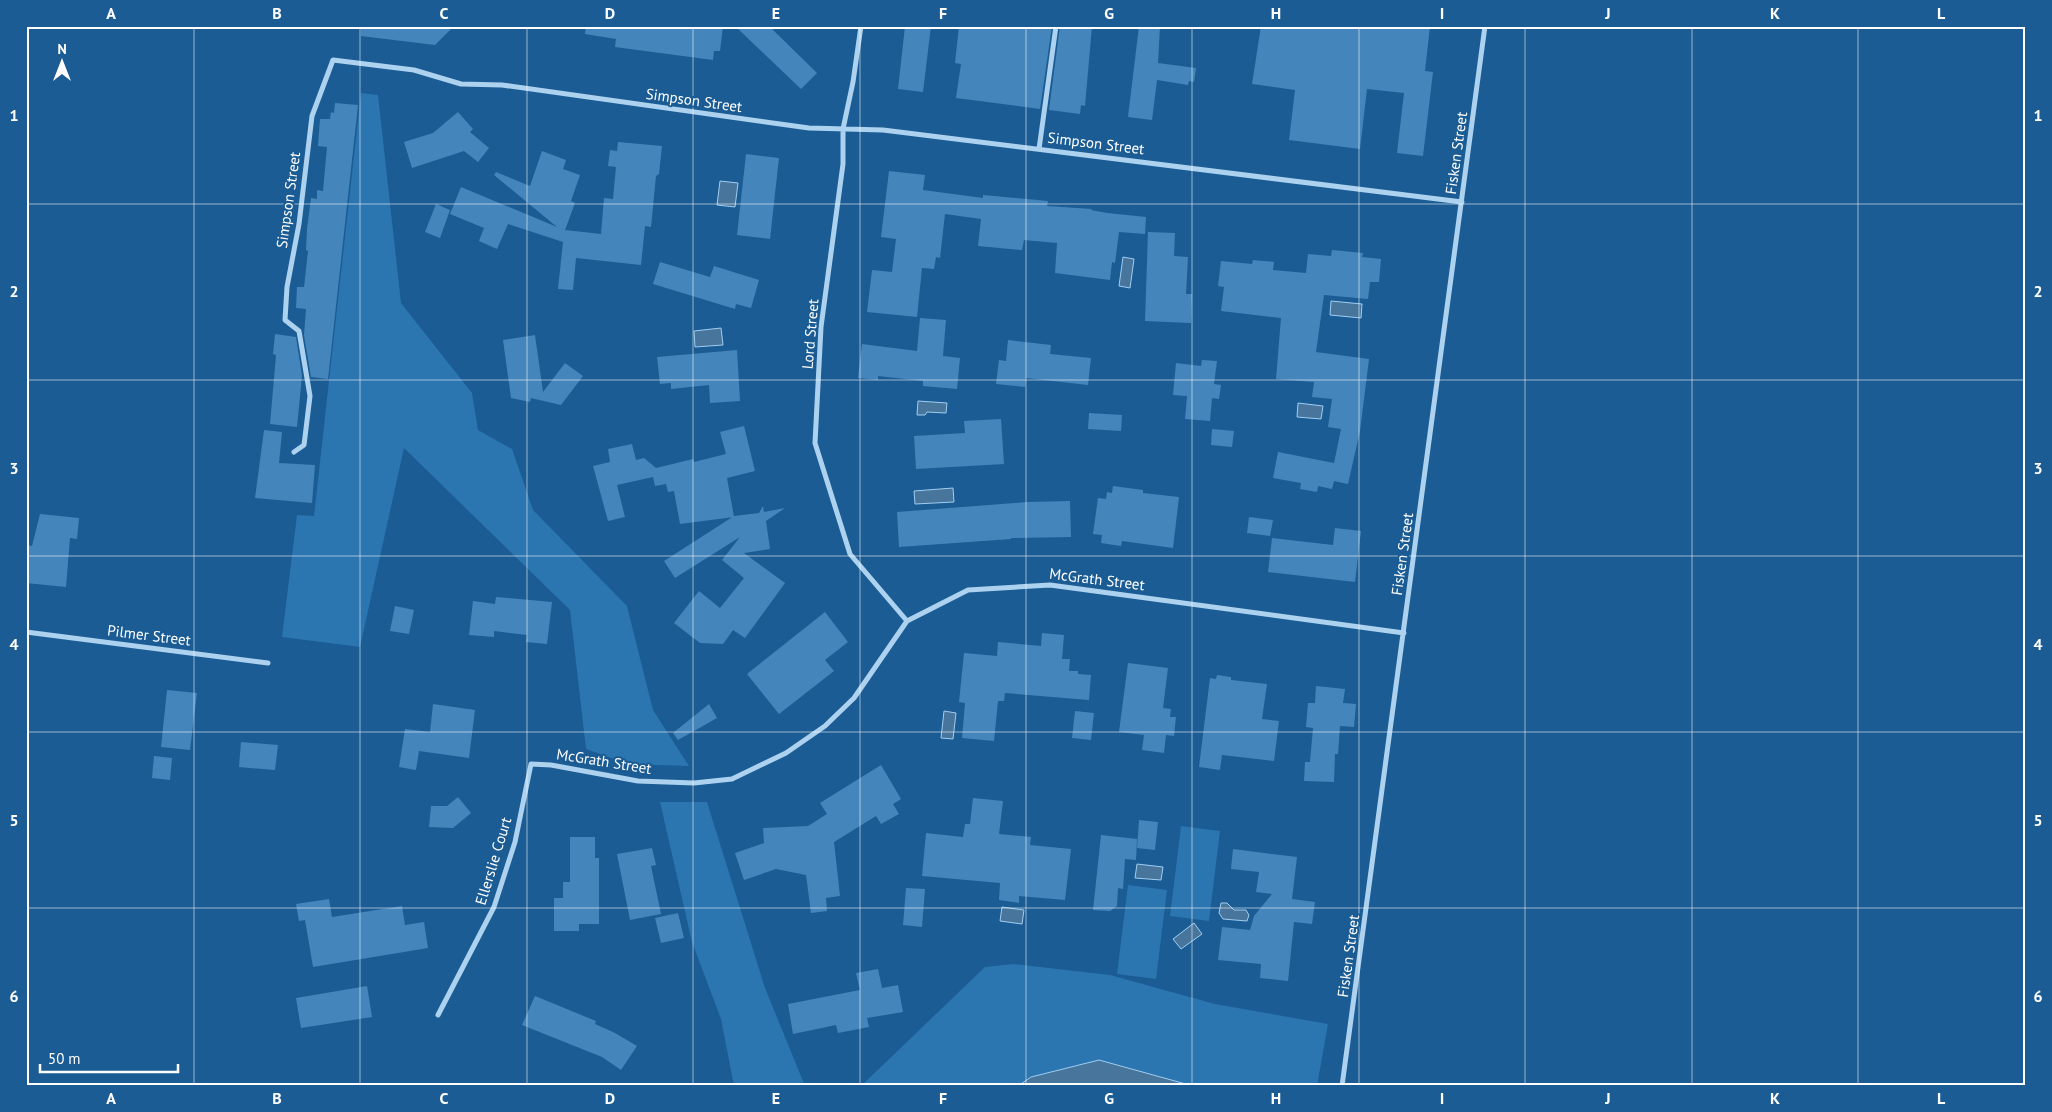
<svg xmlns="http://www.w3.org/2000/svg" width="2052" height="1112" font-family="'PT Sans',sans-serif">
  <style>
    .green { fill: #2b75b0 }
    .water { fill: #47759c; stroke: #a0cef1 }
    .building { fill: #4486bb }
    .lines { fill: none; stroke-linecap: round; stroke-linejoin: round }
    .minor { stroke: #add2ef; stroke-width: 5 }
    .grid { fill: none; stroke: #fff; stroke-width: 1; stroke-opacity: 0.55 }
    .labels { text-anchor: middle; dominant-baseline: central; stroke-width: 4; stroke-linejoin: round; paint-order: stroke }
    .street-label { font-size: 15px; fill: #fff; stroke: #1b5c94 }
    .neatline { fill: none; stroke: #fff; stroke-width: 2 }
    .grid-label { font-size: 16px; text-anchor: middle; font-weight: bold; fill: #fff }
  </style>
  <rect width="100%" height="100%" fill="#1b5c94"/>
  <path class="green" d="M361 93 378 95 401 303 472 393 478 430 512 449 533 510 627 606 653 710 689 766 629 764 586 749 570 610 404 448 360 647 282 637 297 515 314 516Z
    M660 802H707L765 988 805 1086H734L721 1019 692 942Z
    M1181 826 1220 831 1209 921 1170 916Z
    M1128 885 1167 890 1156 979 1117 974Z
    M1013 964 1110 975 1215 1004 1328 1024 1317 1086H1190L1031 1077 1018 1086H861L985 967Z"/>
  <path class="water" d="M720 181 738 183 735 207 717 205Z
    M1123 257 1134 259 1130 288 1119 286Z
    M1331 301 1362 304 1361 318 1330 315Z
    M721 328 723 345 695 347 694 331Z
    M918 401 947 403 946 413 927 412 925 415H917Z
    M1298 403 1323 406 1321 419 1297 417Z
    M953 488 954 502 915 504 914 491Z
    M944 711 956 713 953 739 941 738Z
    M1137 864 1163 867 1161 880 1135 878Z
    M1221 903H1227L1234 910H1246L1249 915 1247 921 1223 919 1219 913Z
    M1002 907 1024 910 1022 924 1000 921Z
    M1194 923 1202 934 1181 949 1173 939Z
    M1099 1060 1193 1086H1018L1031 1077Z"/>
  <path class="building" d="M361 26H454L435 45 361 36Z
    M586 26H723L720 51H714L713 60 615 47 616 39 585 34Z
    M735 26H769L817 73 801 89Z
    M905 26H931L923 92 898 89Z
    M959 26H1052L1040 109 956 98 961 64 955 63Z
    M1060 26H1092L1085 106 1081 105 1080 114 1049 110Z
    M1139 26H1160L1158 63 1196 68 1194 82 1189 81 1188 85 1157 80 1152 120 1128 117Z
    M1261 26H1430L1425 71 1433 72 1423 156 1397 153 1404 93 1367 89 1360 149 1289 140 1295 90 1252 84Z
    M335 103 358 105 328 379 311 377 304 335 306 309 296 308 297 287H304L308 251 306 250 307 229 311 198 317 199V190L323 191 327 147 318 146 320 119H330L331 112 334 113Z
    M458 112 473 129 470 132 489 148 478 162 464 151 412 168 404 142 433 133Z
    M618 142 662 146 659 174 656 176 651 227 645 226 641 265 576 258 573 290 558 289 563 242 508 224 497 249 479 241 484 228 450 214 461 187 557 227 494 175 496 172 530 186 542 151 566 160 563 169 580 175 571 201 575 203 565 230 601 234 604 198 613 199 616 167 608 166 610 150 617 151Z
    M746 154 779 158 770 239 737 235Z
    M889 171 925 175 923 190 983 198V195L1048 201 1047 206 1092 209 1091 210 1107 213 1146 217 1145 234 1119 232 1115 263 1112 262 1110 280 1055 273 1057 243 1024 240 1022 250 978 246 981 219 945 214 940 258 936 257 934 269 922 268 917 317 867 312 872 270 892 272 896 239 881 237Z
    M436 204 450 210 440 238 425 232Z
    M1148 232 1175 233 1174 256 1188 257 1186 294H1192L1191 323 1145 321Z
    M1332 250 1363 253 1362 257 1381 259 1379 282H1370L1368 299 1324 295 1316 352 1369 359 1360 431 1348 484 1334 481 1332 489 1318 486 1317 492 1300 489 1301 483 1273 478 1278 452 1334 463 1341 429 1328 427 1332 399 1312 397 1314 382 1276 379 1281 318 1221 311 1224 287 1218 286 1221 261 1252 264 1253 260 1274 262 1273 270 1306 273 1308 254 1331 256Z
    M660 262 710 277 714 266 759 280 751 308 736 304 735 309 653 284Z
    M920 318 946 320 943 356 960 358 957 389 923 386V381L878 376V380L858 378 862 344 917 351Z
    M275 334 296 337 302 376 297 427 270 424 276 355 273 354Z
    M535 335 543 392 565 363 583 376 561 405 531 398 530 402 511 398 503 340Z
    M1008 340 1051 345 1050 354 1091 358 1088 385 1026 378 1025 387 996 384 999 360 1006 361Z
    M737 350 740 401 710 403 709 385 671 389V383L660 384 657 357Z
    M1202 360 1217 361 1214 384 1221 385 1219 399 1212 398 1210 421 1185 419 1187 396 1173 395 1176 363 1201 366Z
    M1089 413 1122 415 1121 431 1088 429Z
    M1001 419 1004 464 916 469 914 436 965 433 964 421Z
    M744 426 755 471 727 478 734 517 680 524 674 491 668 492 666 484 655 486 653 477 617 485 625 517 608 521 593 466 610 462 608 449 632 444 636 460 644 458 656 468 693 459 694 462 726 454 720 432Z
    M1212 429 1234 431 1232 447 1211 445Z
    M264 430 282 432 279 463 315 465 312 503 255 498Z
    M1113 486 1143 490V493L1179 497 1173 548 1122 541 1121 546 1101 543 1102 535 1093 534 1098 498 1106 499 1107 492 1112 493Z
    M1070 501 1071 537 1011 538V539L899 547 897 512 1028 502Z
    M763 506 764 512 785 508 766 521 770 549 744 553 785 583 745 638 733 630 723 644 700 643 674 623 699 591 720 608 744 578 722 560 740 537 675 578 664 561 734 516 759 513Z
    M40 514 79 518 77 539 70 538 66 587 26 583V545L32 546Z
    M1249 517 1273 520 1270 536 1247 533Z
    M1335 528 1361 531 1355 582 1268 572 1272 538 1333 545Z
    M496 597 552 602 547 644 526 642 527 635 494 631V637L469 635 473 601 495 604Z
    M395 606 414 610 409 634 390 631Z
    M825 612 848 642 825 660 834 671 779 714 747 674Z
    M1042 633 1064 635 1062 659H1070L1069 671H1078V674L1091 675 1089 700 1005 693 1004 701H998L994 741 962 738 965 703 959 702 964 653 997 656 998 642 1041 646Z
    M1128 663 1168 668 1163 708 1171 709 1170 717H1176L1174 736 1166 735 1164 753 1142 750 1144 735 1119 732Z
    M1217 675 1231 677V680L1267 684 1262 719 1279 721 1274 761 1222 755 1220 770 1199 767 1210 678 1216 679Z
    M1316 686 1345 689 1343 703 1356 704 1354 727 1340 726 1338 754H1335L1334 782 1304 781 1305 762H1310L1313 728 1306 727 1308 703H1315Z
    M167 690 197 693 190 750 161 747Z
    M433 704 475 710 469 758 419 751 416 770 399 767 405 729 430 732Z
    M709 704 717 718 678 740 673 733Z
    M1075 711 1094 713 1091 740 1072 738Z
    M241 742 278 745 275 770 239 767Z
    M154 756 172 758 170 780 152 778Z
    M881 765 901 799 893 804 899 814 881 824 876 816 834 842 840 896 826 898 827 911 811 913 806 875 776 869 744 880 735 853 764 843 763 828 808 826 827 814 820 803Z
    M458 797 471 813 453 828 429 827 431 806H447Z
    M973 798 1003 801 999 834 1031 837 1030 845 1071 849 1065 900 1019 896V903L999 900 1000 883 922 876 926 833 963 837 965 824H970Z
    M1139 820 1158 822 1155 850 1137 848Z
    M1101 835 1137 839 1136 860 1125 859 1123 889 1118 888 1117 906 1110 911 1093 910Z
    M570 837H595V858H599V924H579V931H554V898H563V882H570Z
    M652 848 656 865 651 866 661 914 630 920 617 854Z
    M1233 849 1297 857 1292 899 1315 902 1312 924 1294 922 1288 981 1260 978 1261 964 1218 960 1222 927 1250 930 1254 916 1272 894 1256 892 1259 872 1231 869Z
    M906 888 925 889 922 927 903 925Z
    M329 899 332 917 402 906 405 925 424 922 428 948 313 967 305 920 299 921 296 904Z
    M678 913 684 938 661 943 655 918Z
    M878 969 882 988 898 985 903 1012 867 1018 869 1027 838 1033 836 1025 793 1034 788 1004 860 990 856 973Z
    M367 986 372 1017 301 1028 296 998Z
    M535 996 596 1021 595 1024 615 1033 637 1046 621 1070 602 1057 522 1025Z"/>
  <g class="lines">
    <path class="minor" d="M861 26 853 82 843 129V164L821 327 815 443 850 554 907 621
      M1039 149 1056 26
      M294 452 304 445 310 396 299 331 285 320 287 287 299 224 312 116 333 60 414 70 461 84 502 85 809 128 883 130 1462 202
      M26 632 268 663
      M438 1015 494 907 515 842 531 764 551 765 638 781 694 783 732 779 786 753 825 726 854 698 907 621 968 590 1050 585 1404 633
      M1342 1086 1485 26"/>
  </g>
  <path class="grid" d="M194 26V1086M360 26V1086M527 26V1086M693 26V1086M860 26V1086M1026 26V1086M1192 26V1086M1359 26V1086M1525 26V1086M1692 26V1086M1858 26V1086M26 204H2026M26 380H2026M26 556H2026M26 732H2026M26 908H2026"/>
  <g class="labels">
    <g class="street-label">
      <text transform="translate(694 100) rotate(8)">Simpson Street</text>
      <text transform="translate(1096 143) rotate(7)">Simpson Street</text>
      <text transform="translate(1456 153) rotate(-82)">Fisken Street</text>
      <text transform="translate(288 200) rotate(-82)">Simpson Street</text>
      <text transform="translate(810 334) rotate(-85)">Lord Street</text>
      <text transform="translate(1402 554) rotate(-82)">Fisken Street</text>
      <text transform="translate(1097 579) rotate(7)">McGrath Street</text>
      <text transform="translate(149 635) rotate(7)">Pilmer Street</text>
      <text transform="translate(604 761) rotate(9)">McGrath Street</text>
      <text transform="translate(493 861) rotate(-73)">Ellerslie Court</text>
      <text transform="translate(1348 956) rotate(-82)">Fisken Street</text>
    </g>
  </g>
  <rect width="2052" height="1112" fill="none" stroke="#1b5c94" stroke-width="55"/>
  <g transform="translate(62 62)" stroke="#1b5c94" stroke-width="4" paint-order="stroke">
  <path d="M0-4L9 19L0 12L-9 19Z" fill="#ffffff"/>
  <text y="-8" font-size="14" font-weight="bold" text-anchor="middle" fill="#ffffff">N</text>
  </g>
  <path d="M40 1064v8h138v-8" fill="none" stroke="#ffffff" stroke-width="2.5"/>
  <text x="48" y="1064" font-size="15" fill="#ffffff" stroke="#1b5c94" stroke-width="4" paint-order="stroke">50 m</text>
  <rect x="28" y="28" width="1996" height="1056" class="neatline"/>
  <g class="grid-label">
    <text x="111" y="19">A</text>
    <text x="277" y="19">B</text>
    <text x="444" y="19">C</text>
    <text x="610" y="19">D</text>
    <text x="776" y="19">E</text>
    <text x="943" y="19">F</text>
    <text x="1109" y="19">G</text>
    <text x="1276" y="19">H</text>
    <text x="1442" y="19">I</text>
    <text x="1608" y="19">J</text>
    <text x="1775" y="19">K</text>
    <text x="1941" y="19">L</text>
    <text x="14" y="121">1</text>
    <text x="2038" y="121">1</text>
    <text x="14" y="297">2</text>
    <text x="2038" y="297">2</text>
    <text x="14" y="474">3</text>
    <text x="2038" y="474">3</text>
    <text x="14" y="650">4</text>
    <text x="2038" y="650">4</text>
    <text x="14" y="826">5</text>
    <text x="2038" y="826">5</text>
    <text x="14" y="1002">6</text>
    <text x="2038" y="1002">6</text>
    <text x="111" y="1104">A</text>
    <text x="277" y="1104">B</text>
    <text x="444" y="1104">C</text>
    <text x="610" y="1104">D</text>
    <text x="776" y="1104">E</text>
    <text x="943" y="1104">F</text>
    <text x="1109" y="1104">G</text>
    <text x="1276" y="1104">H</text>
    <text x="1442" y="1104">I</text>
    <text x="1608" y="1104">J</text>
    <text x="1775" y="1104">K</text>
    <text x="1941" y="1104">L</text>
  </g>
</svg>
